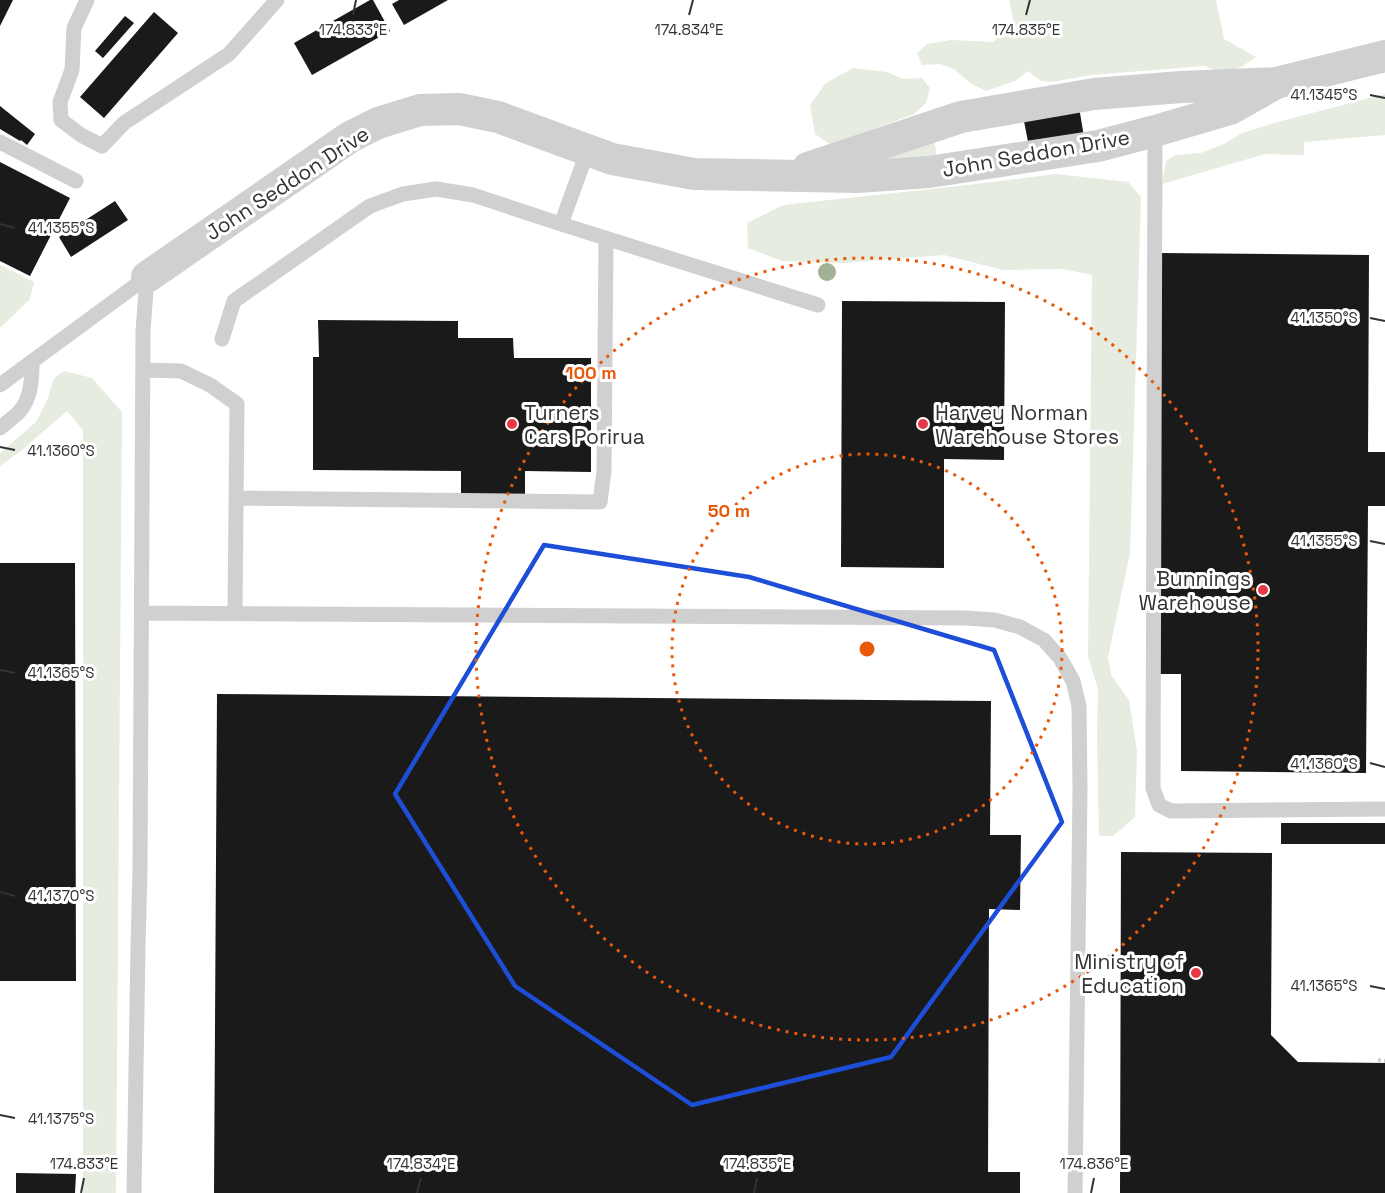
<svg xmlns="http://www.w3.org/2000/svg" width="1385" height="1193" font-family="'Space Grotesk',sans-serif">
  <style>
    .green { fill: #e6ecdf }
    .building { fill: #1a1a1a }
    .lines { fill: none; stroke-linecap: round; stroke-linejoin: round }
    .path { stroke: #cdcdcd; stroke-width: 4; stroke-dasharray: 3 3; stroke-linecap: butt }
    .service { stroke: #d0d0d0; stroke-width: 15 }
    .minor { stroke: #d0d0d0; stroke-width: 32 }
    .tree { fill: #a2b095 }
    .marked { fill: none; stroke: #1d4ed8; stroke-width: 4.5; stroke-linejoin: round }
    .ticks { fill: none; stroke: #333; stroke-width: 2 }
    .ring { fill: none; stroke: #e8590c; stroke-width: 3; stroke-dasharray: 3 6 }
    .poi-dot { fill: #e63946; stroke: #fff; stroke-width: 2 }
    .labels { text-anchor: middle; dominant-baseline: central; stroke-width: 6; stroke-linejoin: round; paint-order: stroke }
    .street-label { font-size: 21px; fill: #333; stroke: #fff }
    .poi-label { font-size: 21px; fill: #333; stroke: #fff; text-anchor: start }
    .ticks-label { font-size: 15px; text-anchor: middle; fill: #333; stroke: #fff; stroke-width: 6; stroke-linejoin: round; paint-order: stroke }
    .centre { fill: #e8590c; stroke: #fff; stroke-width: 3 }
    .ring-label { font-size: 18px; text-anchor: middle; font-weight: bold; fill: #e8590c; stroke: #fff; stroke-width: 6; stroke-linejoin: round; paint-order: stroke }
  </style>
  <rect width="100%" height="100%" fill="#fff"/>
  <path class="green" d="M1009 0H1216L1224 39 1256 57 1241 67 1223 73 1205 66 1091 75 1052 82 1041 81 1028 71 1015 81 986 91 970 83 954 69 940 64 922 65 917 53 927 44 951 40 993 42 1014 24Z
    M853 68 887 72 903 79 922 78 930 88 926 103 914 114 831 145 815 134 810 105 826 83Z
    M1385 94V135L1304 142V155L1265 154 1162 184 1166 161 1175 155 1201 153 1224 144 1242 133 1274 123Z
    M933 137 936 149V161L864 168Z
    M1056 174 1128 182 1141 197 1130 553 1108 657 1111 675 1129 700 1137 751 1135 817 1113 836H1099L1097 736 1098 689 1088 657 1092 275 1063 269 1003 270 944 255 843 263 782 261 748 248 747 223 783 205 968 185Z
    M0 265 34 282 30 299 0 328Z
    M64 371 92 378 122 412 116 1193H83V430L67 411 22 450 0 466V453L36 422 48 398 54 378Z"/>
  <path class="building" d="M0 0H13L0 26Z
    M370 0H373L390 31 312 75 294 43Z
    M399 0H448L404 25 392 4Z
    M154 12 178 33 104 118 80 97Z
    M125 16 134 23 103 58 95 51Z
    M0 106 35 134 27 145 21 140 20 141 0 129Z
    M1079 107 1084 137 1029 147 1023 116Z
    M0 162 70 198 30 276 0 261Z
    M115 201 128 220 71 257 59 237Z
    M1161 253 1369 255 1368 452H1385V506H1368L1366 773 1181 771V674H1158Z
    M842 301 1005 302 1004 460 944 459V568L841 567Z
    M318 320 458 321V338H513L514 358H591V472L525 471V495H461V471L313 470V357H319Z
    M0 563H75L76 981H0Z
    M217 694 991 701 990 835H1021L1020 910 989 909 988 1172H1020V1193H214Z
    M1281 823H1385V844H1281Z
    M1121 852 1272 853 1271 1035 1298 1062 1385 1063V1193H1120Z
    M16 1173 76 1174 75 1193H16Z"/>
  <g class="lines">
    <path class="path" d="M1378 1060 1385 1061"/>
    <path class="service" d="M87 0 74 28 72 70 60 102 61 120 81 135 102 146 124 123 229 54 277 0
      M1155 131 1153 788 1159 805 1171 811 1385 809
      M0 142 76 181
      M561 224 588 150
      M222 339 234 301 370 206 403 194 436 189 473 195 561 224 818 305
      M143 370 181 371 210 385 237 404 235 613
      M0 385 147 277
      M0 428C6 423 13 418 19 412 31 399 32 380 32 362
      M236 498 600 502 604 471 606 239
      M142 613 966 618 995 620 1020 627 1044 640 1060 658 1073 681 1079 706 1080 789 1075 1193
      M134 1193 138 947 140 869 143 331 147 277"/>
    <path class="minor" d="M808 168 961 117 1094 94 1181 87 1276 83 1385 56
      M147 277 350 137 378 123 420 110 459 109 498 117 612 159 694 174 857 177 929 172 1098 146 1155 131 1230 109 1276 83"/>
  </g>
  <circle class="tree" cx="827" cy="272" r="9"/>
  <path class="marked" d="M544 545 749 577 994 650 1062 822 891 1057 692 1105 515 986 395 794Z"/>
  <path class="ticks" d="M353 15 356 0M689 15 693 0M1026 15 1030 0M1370 95 1385 98M0 224 15 228M1370 318 1385 321M0 447 15 450M1370 541 1385 544M0 670 15 673M1370 763 1385 767M0 892 15 896M1370 986 1385 989M0 1115 15 1118M81 1193 84 1178M417 1193 421 1178M754 1193 757 1178M1091 1193 1094 1178"/>
  <g class="ring">
    <circle cx="867" cy="649" r="195"/>
    <circle cx="867" cy="649" r="391"/>
  </g>
  <g class="poi-dot">
    <circle cx="512" cy="424" r="6"/>
    <circle cx="923" cy="424" r="6"/>
    <circle cx="1263" cy="590" r="6"/>
    <circle cx="1196" cy="973" r="6"/>
  </g>
  <g class="labels">
    <g class="street-label">
      <text transform="translate(1036 153) rotate(-10)">John Seddon Drive</text>
      <text transform="translate(287 183) rotate(-33)">John Seddon Drive</text>
    </g>
    <g class="poi-label">
      <text x="524" y="412">Turners<tspan x="524" dy="24">Cars Porirua</tspan></text>
      <text x="935" y="412">Harvey Norman<tspan x="935" dy="24">Warehouse Stores</tspan></text>
      <text x="1251" y="578" text-anchor="end">Bunnings<tspan x="1251" dy="24">Warehouse</tspan></text>
      <text x="1184" y="961" text-anchor="end">Ministry of<tspan x="1184" dy="24">Education</tspan></text>
    </g>
  </g>
  <g class="ticks-label">
    <text x="353" y="35">174.833°E</text>
    <text x="689" y="35">174.834°E</text>
    <text x="1026" y="35">174.835°E</text>
    <text x="1324" y="100">41.1345°S</text>
    <text x="61" y="233">41.1355°S</text>
    <text x="1324" y="323">41.1350°S</text>
    <text x="61" y="456">41.1360°S</text>
    <text x="1324" y="546">41.1355°S</text>
    <text x="61" y="678">41.1365°S</text>
    <text x="1324" y="769">41.1360°S</text>
    <text x="61" y="901">41.1370°S</text>
    <text x="1324" y="991">41.1365°S</text>
    <text x="61" y="1124">41.1375°S</text>
    <text x="84" y="1169">174.833°E</text>
    <text x="421" y="1169">174.834°E</text>
    <text x="757" y="1169">174.835°E</text>
    <text x="1094" y="1169">174.836°E</text>
  </g>
  <circle cx="867" cy="649" r="9" class="centre"/>
  <g class="ring-label">
    <text x="591" y="379">100 m</text>
    <text x="729" y="517">50 m</text>
  </g>
</svg>
